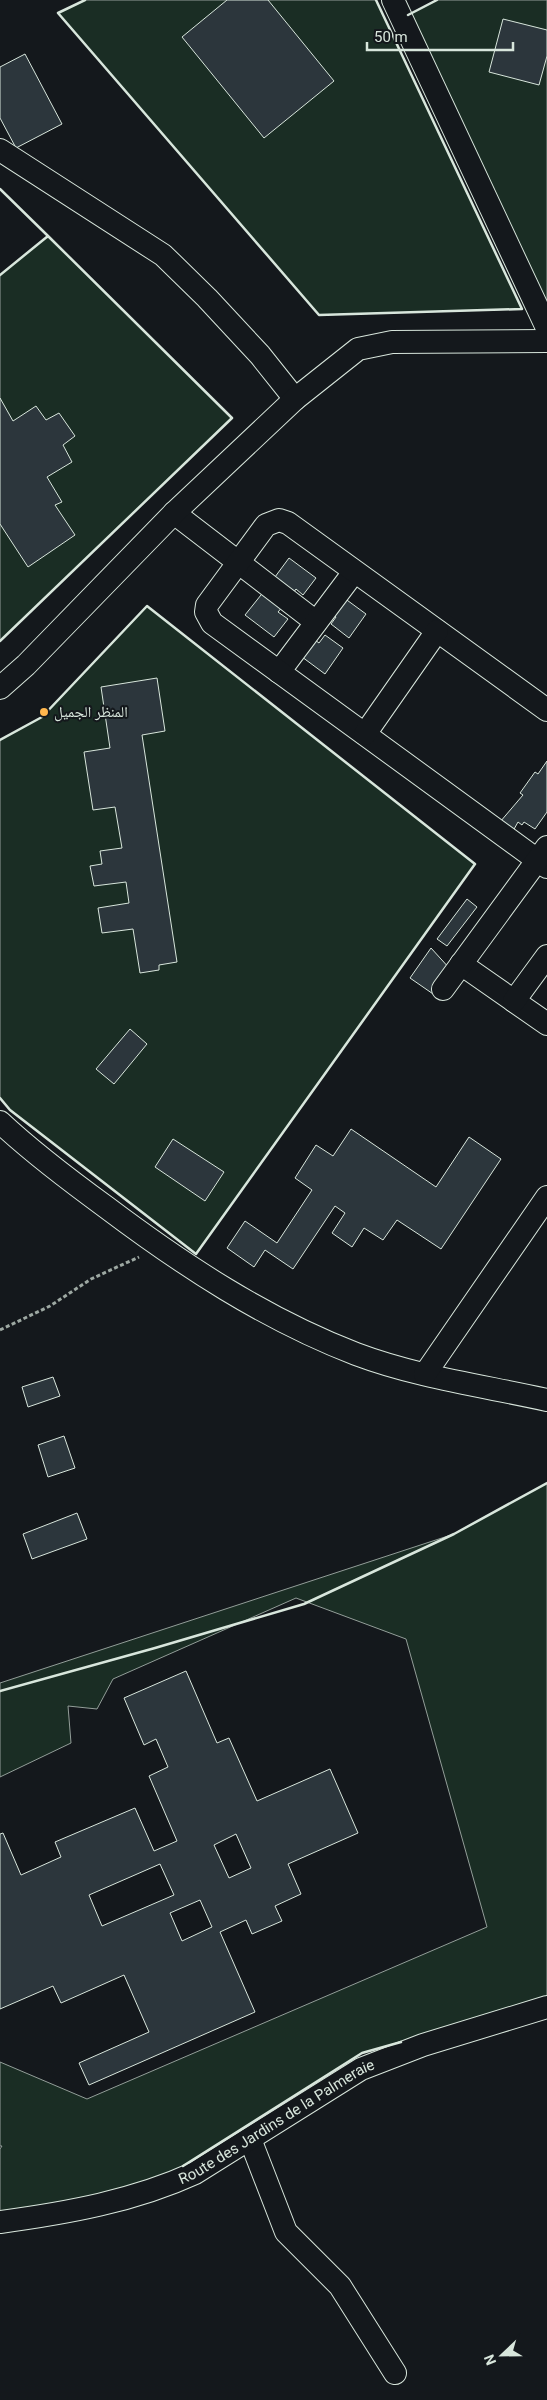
<svg xmlns="http://www.w3.org/2000/svg" width="547" height="2400" font-family="Roboto,'Noto Naskh Arabic',sans-serif">
  <style>
    .green { fill: #1a2d24; stroke: #939e99 }
    .building { fill: #2c363c; stroke: #d8e6dc; fill-rule: evenodd }
    .lines { fill: none; stroke-linecap: round; stroke-linejoin: round }
    .minor-casing { stroke: #d8e6dc; stroke-width: 24 }
    .path { stroke: #9da8a2; stroke-width: 3; stroke-dasharray: 4 2.5; stroke-linecap: butt }
    .minor { stroke: #14181c; stroke-width: 22 }
    .wall { stroke: #d8e6dc; stroke-width: 2.5 }
    .poi-dot { fill: #ffb74d; stroke: #14181c; stroke-width: 2 }
    .labels { text-anchor: middle; dominant-baseline: central; stroke-width: 4; stroke-linejoin: round; paint-order: stroke }
    .poi-label { font-size: 15px; fill: #d8e6dc; stroke: #14181c; text-anchor: start }
    .street-label { font-size: 15px; fill: #d8e6dc; stroke: #14181c }
  </style>
  <rect width="100%" height="100%" fill="#14181c"/>
  <path class="green" d="M85 0H376L522 309 319 315 58 13Z
    M437 0H547V316L408 15Z
    M48 236 232 418 0 641V275Z
    M147 606 475 864 196 1254 10 1110 0 1098V740L42 717Z
    M547 1483V1999L541 2003 362 2053 162 2180 103 2194 0 2213V2149L2 2146H0V2062L87 2099 487 1927 406 1639 296 1598 113 1679 97 1709 68 1706 71 1743 0 1777V1683L454 1534Z"/>
  <path class="building" d="M227 0H268L334 81 264 138 182 37Z
    M503 19 547 30V56L539 85 489 72Z
    M25 54 62 124 16 148 0 118V67Z
    M0 398 13 421 36 406 46 420 59 413 75 436 63 445 72 462 47 477 62 502 55 505 75 535 28 567 0 524Z
    M289 558 316 578 303 595 296 589 291 596 272 581Z
    M265 590 284 605 278 612 288 619 274 637 245 615Z
    M340 595 366 614 349 638 331 624 336 617 329 611Z
    M325 635 343 648 325 674 298 654 311 637 319 643Z
    M157 678 165 731 142 735 177 962 159 965V970L140 973 133 929 102 933 98 908 129 903 126 882 94 886 90 866 102 864 100 851 122 848 115 807 93 810 84 752 110 748 101 687Z
    M547 761V812L535 829 524 822 522 825 518 822 513 831 500 822 523 795 520 793 535 772 538 774Z
    M467 899 477 907 447 946 437 939Z
    M431 948 451 970 436 996 410 978Z
    M130 1029 147 1044 114 1084 96 1069Z
    M351 1129 436 1187 469 1137 501 1159 441 1249 397 1220 383 1240 364 1228 352 1247 332 1233 345 1213 335 1206 293 1269 265 1250 254 1267 227 1248 245 1221 277 1243 312 1190 295 1178 316 1145 333 1156Z
    M173 1139 224 1172 205 1201 155 1167Z
    M53 1377 60 1396 28 1407 22 1387Z
    M64 1436 75 1468 48 1477 38 1445Z
    M77 1513 87 1539 32 1559 23 1534Z
    M186 1671 217 1743 229 1738 257 1801 330 1769 358 1833 288 1864 301 1894 275 1906 282 1921 252 1934 246 1920 220 1932 255 2012 89 2085 79 2063 149 2032 124 1975 61 2003 53 1986 0 2009V1834L3 1833 21 1875 61 1857 55 1842 135 1808 154 1851 177 1841 149 1776 168 1767 156 1739 144 1745 124 1698ZM236 1834 251 1868 229 1878 214 1845ZM160 1864 174 1895 102 1926 89 1895ZM200 1900 212 1927 182 1941 170 1913Z"/>
  <g class="lines">
    <defs>
      <g id="minor">
        <path d="M393 0 547 328"/>
        <path d="M0 150 163 255 207 298 260 355 295 399"/>
        <path d="M174 513 316 622"/>
        <path d="M279 672 354 572"/>
        <path d="M0 688 26 665 174 513 295 399 358 349 392 342 547 341"/>
        <path d="M547 710 288 523 279 520 266 525 207 605 206 612 212 623 547 867"/>
        <path d="M365 734 437 631"/>
        <path d="M461 964 547 1024"/>
        <path d="M443 989 547 847"/>
        <path d="M514 1001 547 956"/>
        <path d="M0 1122C33 1153 69 1180 106 1207 183 1265 265 1319 356 1354 417 1377 484 1386 547 1400"/>
        <path d="M425 1374 547 1197"/>
        <path d="M250 2139 286 2232 340 2286 395 2373"/>
        <path id="s1" d="M0 2222C67 2213 134 2201 195 2173L361 2069 423 2045 547 2007"/>
      </g>
    </defs>
    <use href="#minor" class="minor-casing"/>
    <path class="path" d="M0 1330 50 1306 91 1279 139 1257"/>
    <use href="#minor" class="minor"/>
    <path class="wall" d="M85 0 58 13 319 315 522 309 376 0
      M408 15 437 0
      M0 189 48 236 47 237
      M0 275 48 236 232 418 0 641
      M0 740 42 717 147 606 475 864 196 1254 10 1110 0 1098
      M0 1691 155 1648 304 1604 454 1534 547 1483
      M183 2166 362 2053 401 2042"/>
  </g>
  <circle class="poi-dot" cx="44" cy="712" r="5"/>
  <g class="labels">
    <g class="poi-label">
      <text x="54" y="712">المنظر الجميل</text>
    </g>
    <g class="street-label">
      <text stroke="none"><textPath href="#s1" startOffset="298">Route des Jardins de la Palmeraie</textPath></text>
    </g>
  </g>
  <g transform="translate(502 2355) rotate(248)" stroke="#14181c" stroke-width="4" paint-order="stroke">
  <path d="M0-4L9 19L0 12L-9 19Z" fill="#d8e6dc"/>
  <text y="-8" font-size="14" font-weight="bold" text-anchor="middle" fill="#d8e6dc">N</text>
  </g>
  <path d="M367 42v8h146v-8" fill="none" stroke="#d8e6dc" stroke-width="2.5"/>
  <text x="374" y="42" font-size="15" fill="#d8e6dc" stroke="#14181c" stroke-width="4" paint-order="stroke">50 m</text>
</svg>
